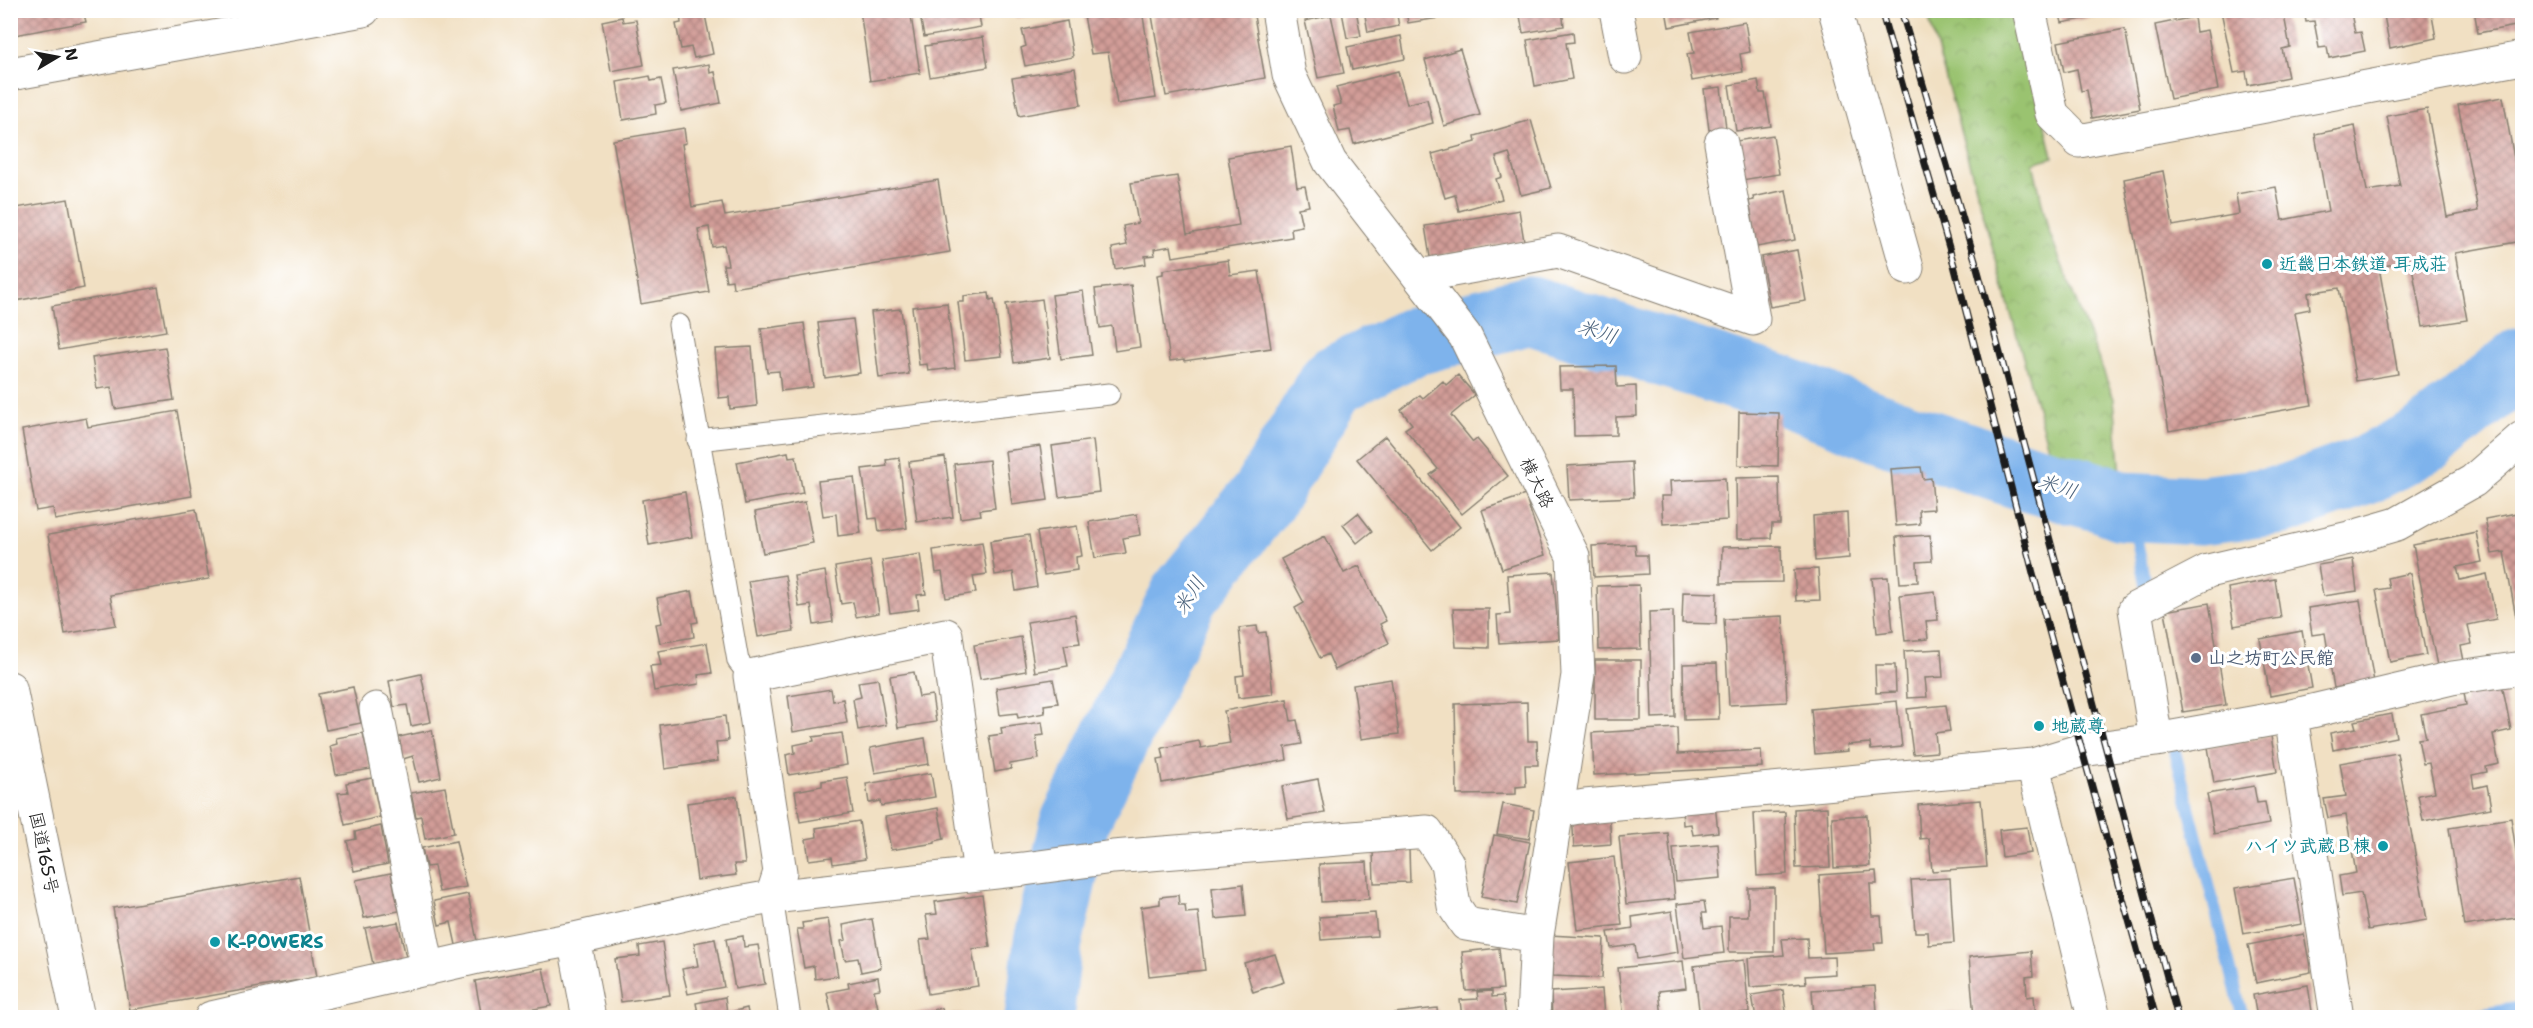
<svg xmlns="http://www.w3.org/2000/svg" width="2533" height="1028" font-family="'Shantell Sans','Klee One',sans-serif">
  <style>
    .park { fill: url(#park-crowns); stroke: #5b7046; stroke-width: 1.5 }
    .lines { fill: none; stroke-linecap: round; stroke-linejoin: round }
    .stream { stroke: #7eb3ec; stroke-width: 12 }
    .river { stroke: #7eb3ec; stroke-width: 69 }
    .building { fill: url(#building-cross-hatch) }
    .lane-casing { stroke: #867e70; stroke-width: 23 }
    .street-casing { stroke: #867e70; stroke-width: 35 }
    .highway-casing { stroke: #867e70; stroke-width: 35 }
    .lane { stroke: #fff; stroke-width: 21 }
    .street { stroke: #fff; stroke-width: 33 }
    .highway { stroke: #fff; stroke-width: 33 }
    .rail-casing { stroke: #1c1c1c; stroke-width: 7 }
    .rail { stroke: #fff; stroke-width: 4.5; stroke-dasharray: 14; stroke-linecap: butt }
    .culture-dot { fill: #0f9aa8; stroke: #fff; stroke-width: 2 }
    .service-dot { fill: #5c6f8a; stroke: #fff; stroke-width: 2 }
    .labels { text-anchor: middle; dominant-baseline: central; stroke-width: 6; stroke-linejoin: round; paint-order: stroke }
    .culture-label { font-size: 18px; font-weight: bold; fill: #0d838f; stroke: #fff; text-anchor: start }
    .street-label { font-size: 18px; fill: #1c1c1c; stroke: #fff }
    .service-label { font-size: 18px; font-weight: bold; fill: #4e5e75; stroke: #fff; text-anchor: start }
    .water-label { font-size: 20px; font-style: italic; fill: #48607a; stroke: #fff }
  </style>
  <defs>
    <pattern id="park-crowns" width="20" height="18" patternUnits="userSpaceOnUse" patternTransform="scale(1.5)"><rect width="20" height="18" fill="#9ac370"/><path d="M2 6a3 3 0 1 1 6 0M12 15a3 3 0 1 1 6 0" fill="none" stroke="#84a760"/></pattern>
    <pattern id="building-cross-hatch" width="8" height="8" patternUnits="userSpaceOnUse" patternTransform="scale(1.5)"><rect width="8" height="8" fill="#d29d98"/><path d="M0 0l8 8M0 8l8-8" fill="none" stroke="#aa7f7b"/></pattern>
  </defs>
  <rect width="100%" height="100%" fill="#fff"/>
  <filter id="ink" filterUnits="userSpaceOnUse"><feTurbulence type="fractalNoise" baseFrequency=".0167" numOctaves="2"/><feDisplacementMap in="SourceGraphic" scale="12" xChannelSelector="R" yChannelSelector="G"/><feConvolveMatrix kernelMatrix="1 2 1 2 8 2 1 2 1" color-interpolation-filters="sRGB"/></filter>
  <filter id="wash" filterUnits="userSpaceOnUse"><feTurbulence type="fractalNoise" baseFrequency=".008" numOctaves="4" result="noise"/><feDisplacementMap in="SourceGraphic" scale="24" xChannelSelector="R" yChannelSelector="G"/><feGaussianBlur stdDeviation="1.35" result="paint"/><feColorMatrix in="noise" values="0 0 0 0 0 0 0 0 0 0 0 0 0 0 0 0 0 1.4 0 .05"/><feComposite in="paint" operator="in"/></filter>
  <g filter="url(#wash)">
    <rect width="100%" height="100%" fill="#f1e0c3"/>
    <path class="park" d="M1927 11H2020L2053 157 2033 163 2048 229 2114 399 2122 486 2052 462Z"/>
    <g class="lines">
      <path class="stream" d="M2131 507 2148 601
        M2172 740 2243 1018
        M2463 1018 2522 1007"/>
      <path class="river" d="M1039 1018 1048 942 1075 822 1185 594 1264 496 1334 380 1412 342 1530 310 1782 390 1872 425 2026 477 2102 498 2122 506 2200 510 2283 500 2366 470 2429 437 2522 362"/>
    </g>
    <g id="blocks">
      <path class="building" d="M10 10H83L86 22 15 35Z
        M685 10H704L713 54 694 58 691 47 681 49 676 24 681 23 680 13 685 12Z
        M860 10H910L920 73 870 81Z
        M919 10H978L981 27 924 37Z
        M1015 10H1052V12L1016 18Z
        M1083 10H1142L1156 98 1117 104 1108 52 1091 54Z
        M1151 10H1185V13L1201 10H1253L1265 78 1166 96Z
        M1356 10 1361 36 1347 38 1342 12Z
        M1364 10H1396L1399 26 1368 32Z
        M1406 10H1457V15L1408 23Z
        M1519 10H1562L1564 26 1523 33Z
        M1666 10H1714L1716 18 1669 27Z
        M2059 10H2110V14L2062 23Z
        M2224 10H2283L2290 47 2282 49 2288 77 2248 85 2246 71 2234 73 2221 11Z
        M2304 10H2358L2351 13 2355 33 2361 32 2365 51 2329 58 2327 47 2319 48 2314 21 2306 22Z
        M2383 10H2431L2436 38 2390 48Z
        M2474 10H2518L2521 25 2478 33Z
        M1331 15 1344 73 1318 78 1305 21Z
        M622 17 623 22 636 20 644 65 611 71 602 21Z
        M2194 17 2196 32 2207 30 2218 90 2170 99 2155 25Z
        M1067 21 1073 57 1025 66 1021 48 1026 46 1022 30Z
        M1745 22 1750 52 1740 54 1743 72 1692 81 1687 54 1694 53 1690 32Z
        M2125 29 2140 109 2092 118 2087 90 2081 91 2077 69 2064 72 2058 42Z
        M1573 32 1574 42 1566 43 1572 79 1535 86 1527 40Z
        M1401 36 1405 59 1352 70 1347 47Z
        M983 37 988 67 930 77 925 46Z
        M1460 49 1480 115 1444 126 1425 60Z
        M709 64 710 73 715 72 721 103 681 111 673 70Z
        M1075 68 1081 105 1019 116 1012 78Z
        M1398 71 1407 104 1427 99 1433 123 1354 144 1350 130 1339 132 1333 106 1341 104 1336 87Z
        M650 76 651 81 661 79 666 103 655 105 656 114 623 120 617 82Z
        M1758 80 1760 93H1765L1771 126 1736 131 1729 85Z
        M1721 87 1726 128 1709 130 1704 89Z
        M2503 97 2522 203V241L2455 253 2467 320 2423 327 2411 261 2379 267 2398 374 2356 381 2339 288 2308 293 2310 309 2295 312 2312 405 2169 431 2124 179 2163 171 2173 226 2239 214 2236 194 2276 187 2282 220 2328 211 2315 134 2355 126 2367 191 2400 186 2387 116 2427 109 2447 217 2478 211 2458 105Z
        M1531 120 1551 188 1521 195 1509 153 1496 157 1502 177 1496 179 1502 199 1459 211 1455 195 1445 198 1432 154 1476 142 1475 136Z
        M684 128 686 143 682 144 692 207 722 202 725 216 938 180 950 252 733 288 732 280 726 281 723 265H728L724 245 712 247 709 227 698 229 709 292 641 304 613 140Z
        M1773 135 1779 174 1742 180 1736 141Z
        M1291 146 1297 187 1305 186 1309 206 1298 208 1302 226 1291 228 1292 237 1173 257 1171 246 1154 249 1155 255 1145 256 1146 264 1115 269 1112 248 1127 245 1123 226 1138 223 1131 183 1177 176 1187 234 1239 225 1228 157Z
        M1786 190 1795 240 1757 247 1749 201 1754 200 1753 197Z
        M68 199 84 288 10 302V259L18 257 10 209Z
        M1519 210 1524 241 1430 257 1425 226Z
        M1797 250 1806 301 1770 307 1761 257Z
        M1228 260 1230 275 1259 271 1271 348 1184 361V359L1170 361 1157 275 1163 274V270Z
        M1131 285 1140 347 1115 351 1112 326 1100 328 1095 289Z
        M158 287 166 331 59 350 52 306Z
        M1083 291 1092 355 1061 359 1052 295Z
        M989 293 990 300 994 299 1002 356 965 360 958 302H964V296Z
        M1042 299 1050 358 1014 363 1006 304Z
        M947 303 955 368 928 371 927 364 919 365 912 307Z
        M901 309 909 374 879 378 871 312Z
        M853 319 860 373 825 378 818 323Z
        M804 323 813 387 781 391 779 371 767 372 761 329Z
        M165 347 174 400 115 409 111 387 97 389 92 358Z
        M752 347 757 406 730 409 729 397 719 398 715 349Z
        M1616 366 1617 387 1636 386 1637 416 1616 417V435L1574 436 1573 389H1560L1559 367Z
        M1458 375 1475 395 1451 415 1473 442 1477 439 1508 476 1462 514 1430 475 1438 469 1405 429 1412 424 1401 410 1420 395 1423 398 1443 381 1446 385Z
        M177 411 192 496 55 520 53 508 36 511 22 430 86 418 88 427Z
        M1739 412 1779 413 1778 466 1738 465Z
        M1385 436 1460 527 1432 550 1357 459Z
        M1093 440 1099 492 1059 497 1052 446Z
        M1040 446 1048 500 1012 505 1005 451Z
        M788 452 789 457 796 456 803 493 745 504 737 462Z
        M945 457 953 517 917 522 909 462Z
        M899 458 907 528 879 532 877 518 869 519 862 469 887 466 886 460Z
        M989 460 995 508 980 510 981 515 960 518 954 464Z
        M1632 462 1634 497 1569 500 1567 466Z
        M1921 467 1923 479 1931 478 1934 509 1919 510 1920 524 1896 526 1891 469Z
        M854 477 861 533 838 536 836 514 823 516 818 481Z
        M1779 477 1780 524H1772L1771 538 1737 539 1736 478Z
        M1725 478 1727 520 1663 524 1661 496H1671L1670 481Z
        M685 492 692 537 649 545 642 500Z
        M1525 495 1545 555 1502 569 1482 510Z
        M805 502 813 543 763 553 755 512Z
        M196 509 209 579 110 595 116 625 65 634 48 535Z
        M2522 512V644H2521L2504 552 2492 554 2485 519Z
        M1358 513 1372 531 1357 543 1343 525Z
        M1847 513 1849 558 1815 561 1813 516Z
        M1137 514 1140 535 1123 538 1126 553 1095 558 1089 522Z
        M1077 526 1082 556 1076 557 1077 570 1044 575 1037 532Z
        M2476 532 2482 562 2457 567 2460 580 2487 574 2496 619 2468 625 2472 644 2461 646 2464 661 2437 666 2413 545Z
        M1029 535 1037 587 1016 591 1013 572 995 575 990 541Z
        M1930 535 1932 561 1917 562 1918 582 1900 583 1896 537Z
        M1325 536 1344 573 1359 566 1386 621 1380 624 1389 643 1335 670 1328 654 1320 658 1295 608 1304 603 1281 559Z
        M982 542 987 574 973 576 976 593 946 598 942 572 936 573 933 550Z
        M1635 544 1636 555H1647L1648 574 1594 577 1592 546Z
        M1781 546 1782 582 1721 583 1722 547Z
        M920 554 926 594 917 595 919 609 890 613 882 560Z
        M2353 559 2357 591 2323 596 2318 565Z
        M870 561 879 613 856 617 853 602 841 604 835 567Z
        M1818 569 1820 600 1796 601 1794 570Z
        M825 571 833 622 814 625 811 605 799 607 794 576Z
        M1553 572 1559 639 1499 643 1497 615 1510 614 1507 575Z
        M2410 573 2426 655 2390 662 2376 590 2389 588 2387 578Z
        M785 575 794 631 758 637 748 581Z
        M1888 577 1893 631 1877 633 1872 578Z
        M2275 579 2281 618 2234 626 2228 588Z
        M1639 585 1641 649 1599 650 1597 586Z
        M692 591 698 622 692 623 694 637 660 643 656 624 662 623 657 598Z
        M1935 591 1938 620 1926 621 1928 639 1905 641 1900 595Z
        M1683 592 1717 593 1716 624 1682 623Z
        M2360 600 2374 682 2334 688 2325 633 2312 635 2308 608Z
        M2209 603 2226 705 2183 712 2165 611Z
        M1453 609H1489V648L1456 647Z
        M1673 611 1675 717 1652 718 1649 612Z
        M1075 614 1080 643 1064 645 1068 666 1035 672 1027 622Z
        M1783 616 1787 702 1729 705 1724 619Z
        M1257 626 1258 633 1266 632 1273 694 1238 698 1236 676 1244 675 1239 628Z
        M2302 631 2312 688 2270 696 2260 639Z
        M1021 637 1026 671 980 679 974 645Z
        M707 643 712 673 698 675 699 684 654 691 650 666 661 665 658 651Z
        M1941 649 1943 677 1925 678 1927 697 1907 698 1904 651Z
        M1595 660H1641V720H1595Z
        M1717 663 1719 719 1684 720 1683 664Z
        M1875 665H1895L1896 692 1876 693Z
        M914 672 919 697 932 695 936 722 898 728 890 676Z
        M421 674 431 722 411 726 407 705 394 707 389 681Z
        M878 679 886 725 858 730 853 699 861 697 858 682Z
        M1053 679 1058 703 1044 705 1045 713 1018 718 1017 713 1000 715 996 688Z
        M1391 679 1399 734 1361 739 1353 685Z
        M2502 684 2511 730 2493 734 2499 764 2486 767 2487 772 2472 775 2474 788 2487 785 2491 808 2423 821 2418 795 2435 792 2429 763 2423 764 2418 739 2426 738 2421 714 2466 705 2464 692Z
        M353 687 361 723 326 730 318 694Z
        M831 689 833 701 843 699 847 723 793 732 788 696Z
        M1287 699 1291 721 1297 720 1302 744 1285 747 1287 760 1162 783 1158 759 1164 758 1162 748 1199 741 1201 748 1230 743 1224 711Z
        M1897 701 1902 747 1871 750 1870 743 1847 745 1848 751 1815 754 1811 709Z
        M1527 702 1528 741H1537L1538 765H1525L1526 786 1516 787V794L1457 795 1455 704Z
        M1946 705 1950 731 1935 733 1937 752 1913 754 1907 709Z
        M2392 714 2396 737 2333 750 2330 733 2356 728 2354 721Z
        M725 716 728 741 716 742 718 761 665 769 660 725Z
        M1042 722 1044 735 1036 736 1039 759 1010 764 1011 769 995 772 989 736 1002 734 1001 728Z
        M1677 728 1678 754 1761 750 1762 767 1594 775 1592 733Z
        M432 730 441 777 419 782 413 756 403 759 399 737Z
        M363 733 371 769 336 775 330 746 337 744 336 738Z
        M842 733 847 765 789 775 786 755 795 753 794 745 814 741 813 737Z
        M2271 736 2277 772 2214 783 2208 747Z
        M925 738 929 764 875 773 870 748Z
        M2397 753 2427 920 2368 930 2361 893 2342 896 2339 876 2356 873 2346 815 2328 818 2324 799 2346 796 2340 763Z
        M931 773 935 797 881 806 880 801 869 803 866 784Z
        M847 777 853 813 800 822 795 791 822 786V781Z
        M372 778 380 817 345 825 338 793 348 792 346 783Z
        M1318 779 1325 813 1288 819 1282 786Z
        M2254 786 2257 803 2265 802 2269 824 2214 834 2207 794Z
        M445 787 454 833 425 839 421 816 416 817 411 793Z
        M737 796 745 864H734L736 875 697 880 687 803Z
        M1981 800 1987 867 1932 871 1929 838 1920 839 1918 805Z
        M1503 804 1534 810 1529 839 1497 834Z
        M1715 804 1718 832 1693 835 1691 824 1683 825 1682 807Z
        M1827 807 1830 867 1796 868 1794 809Z
        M938 808 944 839 935 841V843L891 850 885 817Z
        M1609 809 1611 844 1574 847 1572 811Z
        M1785 812 1787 874 1757 876 1754 813Z
        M1867 815 1870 866 1834 868 1832 817Z
        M2511 818 2522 891V917L2464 926 2449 828Z
        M859 821 865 859 833 864 832 857 809 860 806 839 817 837 816 828Z
        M381 826 388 864 354 871 347 841 356 839 355 832Z
        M2027 827 2031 853 2002 857 1999 830Z
        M1668 833 1675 899 1626 904 1619 837Z
        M1494 835 1530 842 1517 904 1481 897Z
        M456 841 466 887 439 892 434 866 426 867 422 848Z
        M1718 844 1721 878 1676 882 1673 848Z
        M1409 849 1410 882 1374 883 1373 850Z
        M1614 857 1622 925 1577 930 1569 862Z
        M1367 862 1369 899 1321 902 1319 864Z
        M1876 871 1877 884H1870L1872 916H1881L1883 943H1874L1875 950 1824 953 1819 875Z
        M391 873 399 911 364 918 356 880Z
        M299 876 317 977 130 1010 113 908Z
        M1950 878 1954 943 1929 945 1928 932H1915L1911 880Z
        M2294 878 2302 924 2243 934 2235 888Z
        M1243 884 1246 916 1215 919 1212 888Z
        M1774 887V952H1729V916H1748V888Z
        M468 894 477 941 456 945 451 922 439 925 434 901Z
        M982 895 990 947 972 949 978 986 928 994 920 940 930 939 926 915 937 914 935 902Z
        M1178 895 1179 905H1185L1186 913 1198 912 1205 970 1149 976 1141 907 1160 904V897Z
        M1704 901 1706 913H1702L1704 928 1721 926 1724 953 1684 958 1677 904Z
        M1672 911 1678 952 1637 959 1635 945 1611 948 1608 932 1633 928 1632 917Z
        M1375 913 1377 936 1321 940 1319 917Z
        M828 919 838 976 815 979 814 966 804 968 797 929H803L802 923Z
        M872 919 881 968 861 972 858 958 845 960 841 941 846 940 843 925Z
        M398 922 406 957 373 964 365 928Z
        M2304 934 2311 972 2256 983 2248 945Z
        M1549 935 1604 938 1602 978 1552 976 1553 957H1547Z
        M743 936 744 947 758 945 765 984 735 989 726 939Z
        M1807 938 1808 958 1834 957 1835 974 1805 976 1806 983 1750 987 1748 958 1784 955 1782 939Z
        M715 939 724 987 688 994 682 969 698 966 694 943Z
        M662 942 670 995 621 1002 615 959 640 956 639 946Z
        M1499 948 1503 989 1466 991 1462 952Z
        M2031 951 2033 976 2026 977 2027 997 2034 996 2036 1018H1974L1969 957Z
        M1275 954 1284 982 1253 992 1244 963Z
        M1744 960 1749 1012 1700 1018 1694 966Z
        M1683 961 1686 988 1659 991 1662 1017 1624 1018 1618 968Z
        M543 968 551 1006 482 1018 475 981Z
        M878 977 880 989 874 990 878 1008 832 1016 827 992 849 988 848 983Z
        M2308 985 2313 1018H2257L2253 995Z
        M1875 986 1877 1011 1863 1012V1018H1814L1812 990Z
        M1602 989 1604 1018H1552L1551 992Z
        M1783 990 1787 1018H1756L1752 995Z
        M1492 991V997L1503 996 1506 1018H1462L1460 1000 1478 999 1477 992Z
        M725 997 727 1013 747 1008 749 1018H699L696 1003Z
        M942 1008 944 1016 962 1013 963 1018H908V1015Z
        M1437 1008 1438 1018H1396L1395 1013Z
        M1960 1012 1961 1018H1932L1931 1015Z"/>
    </g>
  </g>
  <g filter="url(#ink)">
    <use href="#blocks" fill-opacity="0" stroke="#867e70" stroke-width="1.5"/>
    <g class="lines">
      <defs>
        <path id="lane" d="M679 325 738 661 750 676
          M698 440 1109 394
          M772 897 790 1018"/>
        <path id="street" d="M1278 10 1289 75 1330 162 1465 336 1573 556 1578 675 1537 936 1533 1018
          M1616 10 1625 57
          M1835 10 1907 268
          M2029 10 2052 114 2079 141 2522 58
          M10 74 363 10
          M1419 276 1558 251 1753 319 1721 143
          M376 709 428 969
          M2291 716 2337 1018
          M2156 740 2135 609 2208 571 2349 538 2397 524 2473 481 2522 438
          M2033 765 2094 1018
          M1556 811 1585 806 2033 765 2082 750 2156 740 2291 716 2452 678 2522 668
          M772 897 780 872 750 676 946 635 980 873
          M574 939 589 1018
          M211 1018 478 957 574 939 716 907 772 897 1024 869 1113 857 1427 832 1447 863 1454 906 1466 924 1537 936"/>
        <path id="highway" d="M10 688 78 1018"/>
      </defs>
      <use href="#lane" class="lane-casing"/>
      <use href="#street" class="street-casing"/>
      <use href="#highway" class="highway-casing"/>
      <use href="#lane" class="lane"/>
      <use href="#street" class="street"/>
      <use href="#highway" class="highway"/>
      <defs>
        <path id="rail" d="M1881 10 1954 265 2033 573 2156 1018
          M1901 10 1975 260 2178 1018"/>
      </defs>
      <use href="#rail" class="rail-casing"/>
      <use href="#rail" class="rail"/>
    </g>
  </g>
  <g class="culture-dot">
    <circle cx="2267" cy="264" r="6"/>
    <circle cx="2039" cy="726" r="6"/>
    <circle cx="2383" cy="846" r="6"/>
    <circle cx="215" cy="942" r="6"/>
  </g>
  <circle class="service-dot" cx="2196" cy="658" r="6"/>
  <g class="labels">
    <g class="culture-label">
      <text x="2279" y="264">近畿日本鉄道 耳成荘</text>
      <text x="2051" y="726">地蔵尊</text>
      <text x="2371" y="846" text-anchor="end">ハイツ武蔵Ｂ棟</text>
      <text x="227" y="942">K-POWERS</text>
    </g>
    <g class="street-label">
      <text transform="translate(1537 483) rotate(64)">横大路</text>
      <text transform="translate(44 853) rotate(78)">国道165号</text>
    </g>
    <g class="service-label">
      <text x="2208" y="658">山之坊町公民館</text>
    </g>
    <g class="water-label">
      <text transform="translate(1598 331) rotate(18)">米川</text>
      <text transform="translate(2058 486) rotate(18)">米川</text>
      <text transform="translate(1189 595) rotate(-58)">米川</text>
    </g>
  </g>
  <rect width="2533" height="1028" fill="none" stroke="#fff" stroke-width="36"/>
  <g transform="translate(57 57) rotate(80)" stroke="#ffffff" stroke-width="4.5" paint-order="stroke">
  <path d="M0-4.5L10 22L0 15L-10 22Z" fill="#1c1c1c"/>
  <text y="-9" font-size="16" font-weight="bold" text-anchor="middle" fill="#1c1c1c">N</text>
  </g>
</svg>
